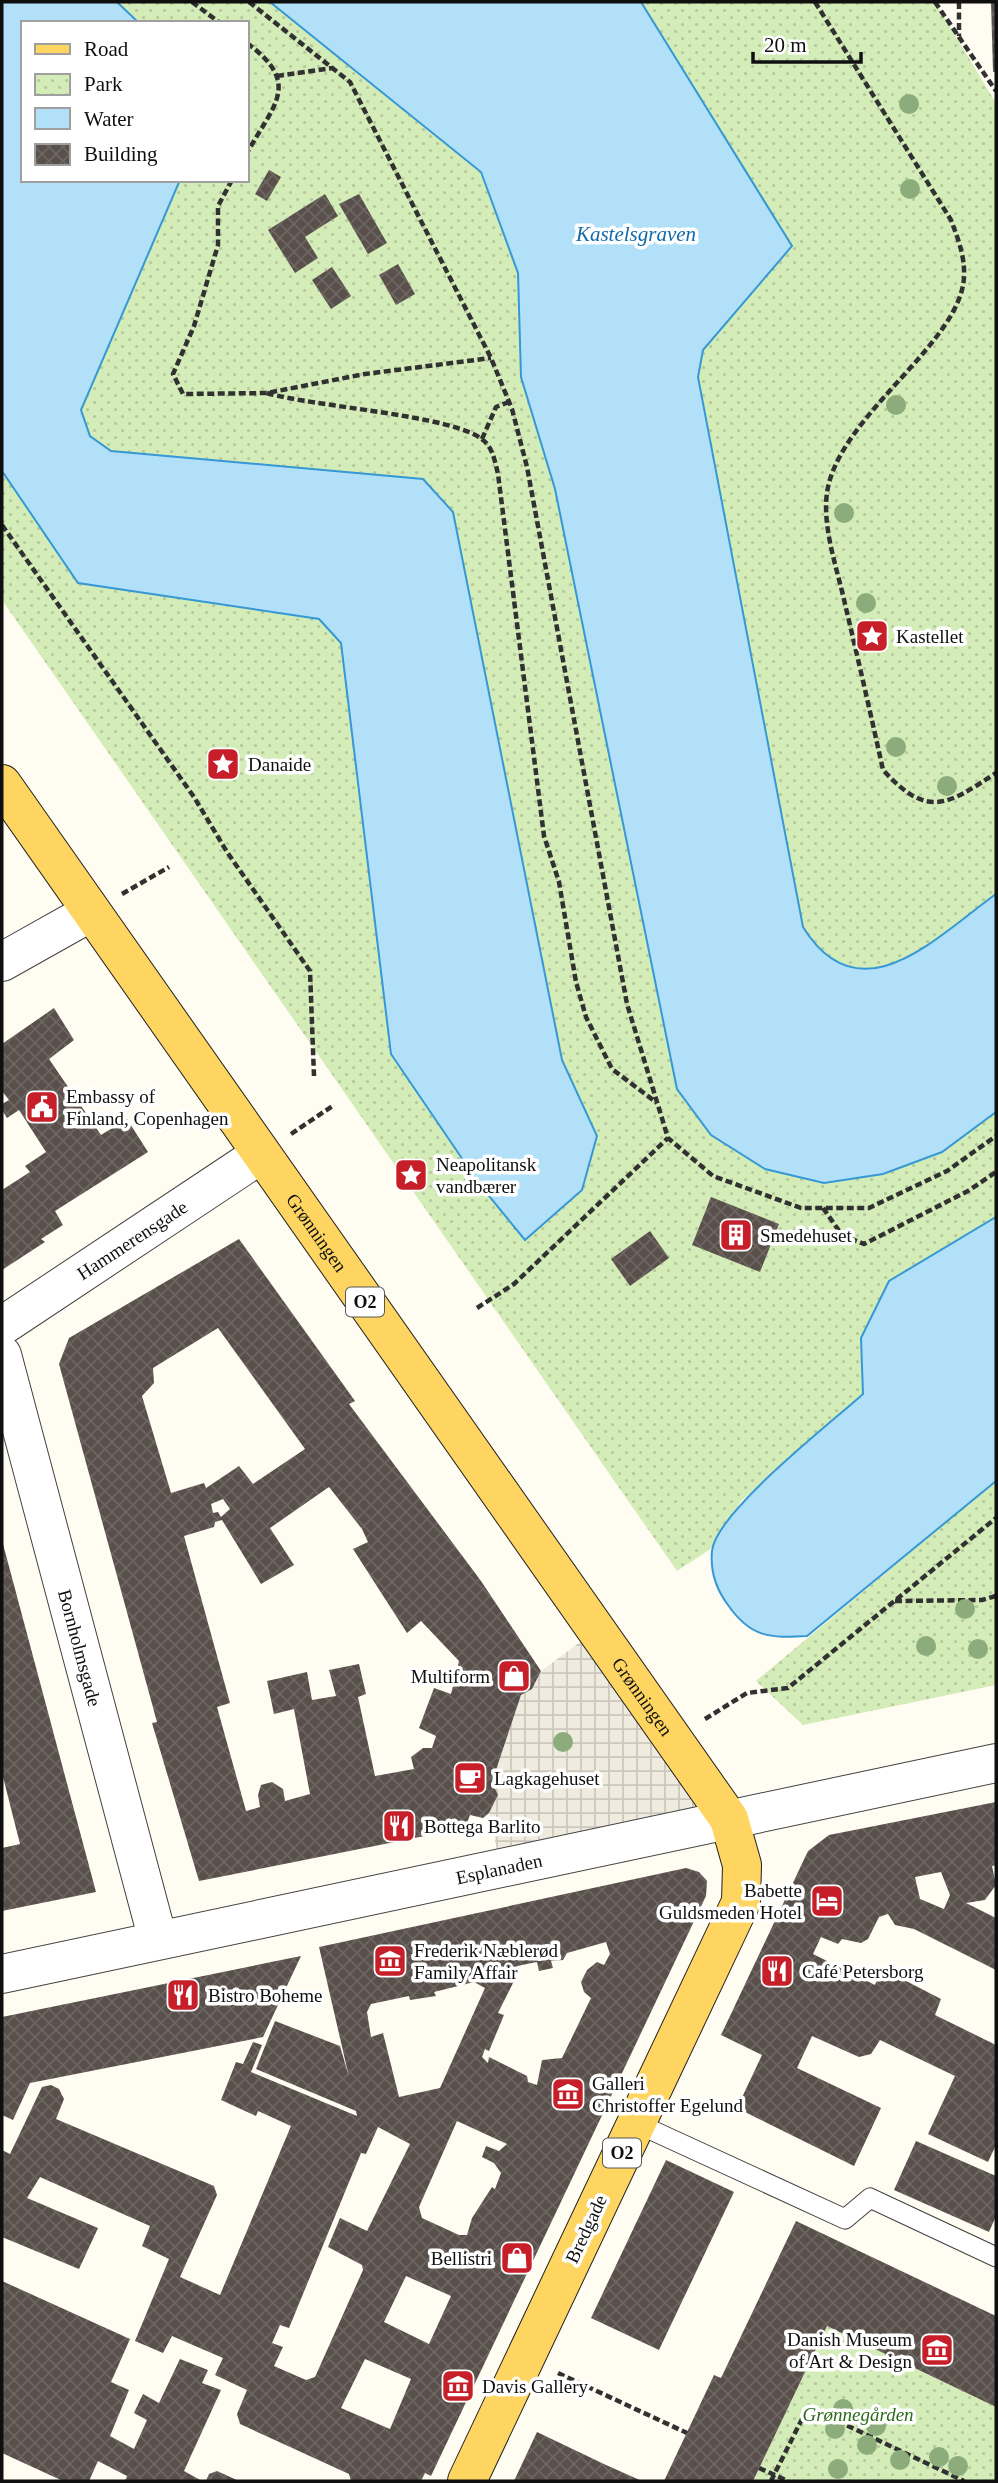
<svg xmlns="http://www.w3.org/2000/svg" width="998" height="2483" font-family="'Times New Roman',serif">
  <style>
    .park { fill: url(#park-dots) }
    .plaza { fill: url(#plaza-grid) }
    .water { fill: #b3e0f9; stroke: #3698d4; stroke-width: 2 }
    .building { fill: url(#building-cross-hatch); fill-rule: evenodd }
    .lines { fill: none; stroke-linecap: round; stroke-linejoin: round }
    .lane-casing { stroke: #424242; stroke-width: 21 }
    .street-casing { stroke: #424242; stroke-width: 40 }
    .primary-casing { stroke: #202020; stroke-width: 40 }
    .path { stroke: #313131; stroke-width: 4.5; stroke-dasharray: 7 3.5; stroke-linecap: butt }
    .lane { stroke: #fff; stroke-width: 19 }
    .street { stroke: #fff; stroke-width: 38 }
    .primary { stroke: #ffd561; stroke-width: 38 }
    .tree { fill: #8cac7b }
    .labels { text-anchor: middle; dominant-baseline: central; stroke-width: 7; stroke-linejoin: round; paint-order: stroke }
    .shield { fill: #fff; stroke: #575757; stroke-width: 2 }
    .shield-label { font-size: 18px; font-weight: bold; fill: #0f0f0f }
    .poi-label { font-size: 19px; fill: #0f0f0f; stroke: #fff; text-anchor: start }
    .street-label { font-size: 19px; fill: #0f0f0f; stroke: #fff }
    .park-label { font-size: 19px; font-style: italic; fill: #2d6b1b; stroke: #fff }
    .water-label { font-size: 21px; font-style: italic; fill: #1169a9; stroke: #fff }
  </style>
  <defs>
    <pattern id="park-dots" width="8" height="8" patternUnits="userSpaceOnUse" patternTransform="scale(1.75)"><rect width="8" height="8" fill="#d4ecb8"/><path d="M2 2h.1M6 6h.1" fill="none" stroke="#b5c99d" stroke-width="1.8" stroke-linecap="round"/></pattern>
    <pattern id="plaza-grid" width="8" height="8" patternUnits="userSpaceOnUse" patternTransform="scale(1.75)"><rect width="8" height="8" fill="#f0ebdf"/><path d="M0 4h8M4 0v8" fill="none" stroke="#cdc8be"/></pattern>
    <pattern id="building-cross-hatch" width="8" height="8" patternUnits="userSpaceOnUse" patternTransform="scale(1.75)"><rect width="8" height="8" fill="#59504b"/><path d="M0 0l8 8M0 8l8-8" fill="none" stroke="#6c6561"/></pattern>
  </defs>
  <rect width="100%" height="100%" fill="#fffcf1"/>
  <path class="park" d="M117 2H270L481 172 518 273 521 377 555 489 677 1089 711 1135 765 1169 883 1174 942 1152 996 1112V1217L889 1281 861 1338 863 1394 741 1501 712 1548 677 1571 2 600V471L78 583 319 619 341 643 391 1054 480 1185 526 1240 597 1136 562 1060 423 479 111 451 90 436 81 411 180 180H247V23H139Z
    M641 2H935L996 103V894C936 937 860 1019 803 927L698 377 703 350 792 246Z
    M996 1481V1685L803 1725 756 1681Z
    M827 2326 996 2407V2481H753Z"/>
  <path class="plaza" d="M596 1630 729 1819 501 1868 489 1813 498 1795 492 1782 521 1695 532 1689 541 1671Z"/>
  <path class="water" d="M2 2H117L139 23H23V180H180L81 410 90 436 111 451 423 479 453 512 562 1060 597 1136 582 1190 525 1240 480 1185 391 1054 341 643 319 619 78 583 2 471Z
    M270 2H641L792 246 703 350 698 377 803 927C860 1019 936 937 996 894V1112L942 1152 883 1174 824 1183 765 1169 711 1135 677 1089 555 489 521 377 518 273 481 172Z
    M996 1217V1481L807 1636C770 1638 751 1638 728 1605 716 1589 710 1572 712 1551 716 1512 831 1423 863 1394L861 1338 889 1281Z"/>
  <path class="building" d="M991 2H996V72H993Z
    M269 170 281 177 267 201 255 194Z
    M325 194 338 216 305 237 318 258 295 273 268 230Z
    M359 194 387 243 368 254 339 204Z
    M398 264 415 294 396 305 379 275Z
    M332 267 351 296 331 309 312 280Z
    M54 1008 74 1040 49 1059 101 1135 127 1119 148 1152 55 1211 63 1225 41 1239 45 1242 2 1270V1190L30 1172 25 1166 46 1152 19 1110 7 1118 2 1110V1104L9 1100 2 1091V1044Z
    M711 1197 779 1224 760 1272 692 1245Z
    M650 1231 669 1258 630 1286 611 1259Z
    M239 1239 355 1401 349 1404 481 1581 541 1671 532 1689 521 1695 492 1782 498 1795 489 1813 483 1818 470 1815 465 1828 199 1881 152 1723 157 1722 59 1364 69 1338ZM218 1328 305 1449 253 1484 239 1466 206 1488 204 1483 171 1493 142 1396 154 1383 153 1368ZM329 1487 362 1529 368 1542 353 1549 407 1633 421 1621 459 1661 451 1694 434 1688 419 1728 436 1736 432 1748H423L411 1757 414 1769 375 1776 358 1697 366 1694 359 1664 329 1670 336 1696 312 1700 307 1672 267 1681 274 1714 294 1709 310 1794 285 1801 283 1789 272 1782 261 1785 258 1795 260 1807 246 1811 217 1707 230 1703 184 1536 214 1527 215 1522 222 1520 261 1584 294 1565 270 1528ZM223 1499 230 1509 221 1517 218 1512 213 1513 211 1504Z
    M3 1544 96 1892 2 1911V1848L20 1844 2 1773Z
    M996 1802V1865L992 1866 996 1885 985 1900 966 1903 996 1918V1970L914 1929 895 1925 888 1914 879 1917 868 1939 861 1943 842 1939 838 1944 821 1937 813 1954 875 1985 881 1968 941 1999 935 2015 996 2045V2145L988 2162 928 2134 955 2076 880 2040 871 2054 859 2057 812 2036 797 2068 881 2108 854 2166 737 2108 762 2055 721 2035 808 1851 829 1835ZM941 1872 950 1895 944 1909 920 1899 915 1877Z
    M686 1868 699 1872 707 1881 706 1896 431 2476 425 2473 421 2481H351L349 2474 240 2424 237 2414 247 2390 215 2375 223 2358 172 2336 163 2353 135 2341 169 2259 142 2246 150 2226 40 2177 27 2198 98 2228 79 2269 2 2237V2150L10 2154 42 2087 51 2085 59 2089 64 2099 56 2119 214 2186 217 2195 180 2277 220 2295 291 2126 258 2111 256 2116 221 2100 236 2062 243 2064 253 2042 262 2045 251 2072 357 2116 356 2111 256 2069 275 2021 340 2046 349 2077 319 1947ZM606 1942 610 1954 604 1965 597 1962 587 1970 581 1982 584 1992 591 1998 562 2058 542 2060 537 2085 528 2082 527 2076 489 2057 488 2063 482 2057 485 2049 489 2051 504 2015 498 2013 518 1973 517 1966 537 1962 539 1971 553 1968 551 1961 563 1960 567 1953ZM474 1982 485 1988 440 2088 399 2097 383 2033 371 2037 367 2012 371 2004 409 1996 410 2000 436 1996 434 1992ZM457 2121 507 2144 499 2151 486 2146 482 2157 494 2163 501 2173 495 2189 492 2187 472 2218 467 2235H459L422 2218 419 2207ZM378 2127 410 2144 367 2231 340 2218 328 2247 362 2265 363 2270 315 2377 306 2380 274 2366 283 2347 272 2343 280 2325 289 2328 361 2153 366 2154ZM406 2276 451 2296 429 2344 384 2322ZM365 2359 411 2379 390 2429 341 2408Z
    M301 1956 263 2037 30 2083 13 2120 2 2115V2017Z
    M916 2141 996 2176V2216L989 2232 894 2190Z
    M666 2160 734 2192 659 2350 591 2318Z
    M796 2221 996 2316V2407L827 2326 753 2481H664L714 2375 721 2378Z
    M2 2281 130 2339 111 2382 129 2390 110 2436 134 2449 147 2420 134 2413 143 2394 159 2403 180 2359 208 2370 202 2383 221 2390 184 2471 202 2481H125L127 2476 98 2461 89 2481H63L2 2453Z
    M537 2432 606 2465 642 2481H514Z
    M217 2471 239 2481H206L209 2474Z"/>
  <g class="lines">
    <defs>
      <path id="lane" d="M636 2123 845 2219 870 2198 996 2257"/>
      <g id="street">
        <path d="M2 962 91 912"/>
        <path id="s1" d="M2 1326 261 1154"/>
        <path id="s2" d="M2 1355 158 1940"/>
        <path id="s3" d="M2 1974 996 1763"/>
      </g>
      <g id="primary">
        <path id="s4" d="M2 784 729 1819 742 1865 741 1902 467 2481"/>
      </g>
    </defs>
    <use href="#lane" class="lane-casing"/>
    <use href="#street" class="street-casing"/>
    <use href="#primary" class="primary-casing"/>
    <path class="path" d="M192 2 220 23
      M249 2 350 82 491 358 512 409 527 467 627 1004 668 1138 713 1176 801 1208H869L947 1171 996 1136
      M815 2 951 220C958 239 965 256 964 277 961 341 848 410 829 483 819 520 837 567 845 604 858 659 871 715 883 770 928 819 947 805 996 773
      M935 2 996 91
      M959 2V36
      M247 43C302 84 274 104 247 153
      M277 76 333 68
      M232 180 218 206V245L194 326 173 374 183 394 267 393 365 374 491 358
      M267 393C314 407 454 415 483 440 493 448 495 462 498 474L544 836 559 882 576 982 586 1017 612 1069 657 1103
      M482 439 496 407 509 402
      M2 525 194 797 227 852 310 971 314 1076
      M122 894 169 867
      M291 1134 334 1105
      M823 1208 842 1235 864 1244 968 1191 996 1172
      M477 1308 514 1284 668 1138
      M895 1601 982 1600 996 1596
      M705 1719 747 1693 788 1688 996 1518
      M558 2373 687 2433
      M759 2468 788 2481
      M771 2481 808 2407 964 2481"/>
    <use href="#lane" class="lane"/>
    <use href="#street" class="street"/>
    <use href="#primary" class="primary"/>
  </g>
  <g class="tree">
    <circle cx="909" cy="104" r="10"/>
    <circle cx="910" cy="189" r="10"/>
    <circle cx="896" cy="405" r="10"/>
    <circle cx="844" cy="513" r="10"/>
    <circle cx="866" cy="603" r="10"/>
    <circle cx="896" cy="747" r="10"/>
    <circle cx="947" cy="786" r="10"/>
    <circle cx="965" cy="1609" r="10"/>
    <circle cx="926" cy="1646" r="10"/>
    <circle cx="978" cy="1649" r="10"/>
    <circle cx="563" cy="1742" r="10"/>
    <circle cx="843" cy="2409" r="10"/>
    <circle cx="876" cy="2426" r="10"/>
    <circle cx="835" cy="2429" r="10"/>
    <circle cx="867" cy="2445" r="10"/>
    <circle cx="939" cy="2457" r="10"/>
    <circle cx="900" cy="2460" r="10"/>
    <circle cx="958" cy="2466" r="10"/>
    <circle cx="838" cy="2469" r="10"/>
  </g>
  <defs>
    <symbol id="sight-square" viewBox="-11 -11 22 22"><rect x="-9" y="-9" width="18" height="18" rx="4" fill="#c71f2a" stroke="#fff"/><path d="M0-6L1.8-2.2L6-1.7L2.9 1.2L3.7 5.4L0 3.3L-3.7 5.4L-2.9 1.2L-6-1.7L-1.8-2.2Z" fill="#fff"/></symbol>
    <symbol id="civic-square" viewBox="-11 -11 22 22"><rect x="-9" y="-9" width="18" height="18" rx="4" fill="#c71f2a" stroke="#fff"/><path d="M-.6-6.5H3V-4.5H.6V-3L4-1V1h2V6H-6V1h2V-1L-.6-3ZM-1.2 2.5V6h2.4V2.5Z" fill="#fff"/></symbol>
    <symbol id="building-square" viewBox="-11 -11 22 22"><rect x="-9" y="-9" width="18" height="18" rx="4" fill="#c71f2a" stroke="#fff"/><path d="M-4-6H4V6H1V3H-1V6H-4ZM-2.5-4.3h1.7v1.8h-1.7ZM.8-4.3h1.7v1.8H.8ZM-2.5-1h1.7V.8h-1.7ZM.8-1h1.7V.8H.8Z" fill="#fff"/></symbol>
    <symbol id="shop-square" viewBox="-11 -11 22 22"><rect x="-9" y="-9" width="18" height="18" rx="4" fill="#c71f2a" stroke="#fff"/><path d="M-5-2.5h2.3a2.7 3.5 0 0 1 5.4 0H5L5.5 6h-11ZM-1.5-2.5h3a1.5 2.3 0 0 0-3 0Z" fill="#fff"/></symbol>
    <symbol id="cafe-square" viewBox="-11 -11 22 22"><rect x="-9" y="-9" width="18" height="18" rx="4" fill="#c71f2a" stroke="#fff"/><path d="M-5.5-4.5H6V0H3Q3 3.5 0 3.5H-2.5Q-5.5 3.5-5.5 0ZM3-3.2v2h1.7v-2ZM-6 4.5H4V6H-6Z" fill="#fff"/></symbol>
    <symbol id="restaurant-square" viewBox="-11 -11 22 22"><rect x="-9" y="-9" width="18" height="18" rx="4" fill="#c71f2a" stroke="#fff"/><path d="M-5-6h1v4h1v-4h1v4h1v-4h1v5L-1.5 .5V6h-2V.5L-5-1ZM5-6V6H3V1.5H1.5Q1.5-4 5-6Z" fill="#fff"/></symbol>
    <symbol id="hotel-square" viewBox="-11 -11 22 22"><rect x="-9" y="-9" width="18" height="18" rx="4" fill="#c71f2a" stroke="#fff"/><path d="M-6-4.5h1.5V1H6V5H4.5V3h-9V5H-6ZM-4 0a1.8 1.8 0 1 1 3.6 0ZM.5 0V-2.5h3Q6-2.5 6 0Z" fill="#fff"/></symbol>
    <symbol id="museum-square" viewBox="-11 -11 22 22"><rect x="-9" y="-9" width="18" height="18" rx="4" fill="#c71f2a" stroke="#fff"/><path d="M0-6L6-3V-2H-6V-3ZM-5-1h2V3h-2ZM-1-1h2V3h-2ZM3-1h2V3H3ZM-6 4H6V6H-6Z" fill="#fff"/></symbol>
  </defs>
  <g fill-rule="evenodd">
    <use href="#sight-square" x="853" y="617" width="38" height="38"/>
    <use href="#sight-square" x="204" y="745" width="38" height="38"/>
    <use href="#civic-square" x="23" y="1088" width="38" height="38"/>
    <use href="#sight-square" x="392" y="1156" width="38" height="38"/>
    <use href="#building-square" x="717" y="1216" width="38" height="38"/>
    <use href="#shop-square" x="495" y="1657" width="38" height="38"/>
    <use href="#cafe-square" x="451" y="1759" width="38" height="38"/>
    <use href="#restaurant-square" x="380" y="1807" width="38" height="38"/>
    <use href="#hotel-square" x="808" y="1882" width="38" height="38"/>
    <use href="#museum-square" x="371" y="1942" width="38" height="38"/>
    <use href="#restaurant-square" x="758" y="1952" width="38" height="38"/>
    <use href="#restaurant-square" x="164" y="1976" width="38" height="38"/>
    <use href="#museum-square" x="549" y="2075" width="38" height="38"/>
    <use href="#shop-square" x="498" y="2239" width="38" height="38"/>
    <use href="#museum-square" x="918" y="2331" width="38" height="38"/>
    <use href="#museum-square" x="439" y="2367" width="38" height="38"/>
  </g>
  <g class="labels">
    <g class="shield">
      <rect x="346" y="1287.5" width="38" height="29" rx="5"/>
      <rect x="603" y="2138.5" width="38" height="29" rx="5"/>
    </g>
    <g class="shield-label">
      <text x="365" y="1302">O2</text>
      <text x="622" y="2153">O2</text>
    </g>
    <g class="poi-label">
      <text x="896" y="636">Kastellet</text>
      <text x="248" y="764">Danaide</text>
      <text x="66" y="1096">Embassy of<tspan x="66" dy="22">Finland, Copenhagen</tspan></text>
      <text x="436" y="1164">Neapolitansk<tspan x="436" dy="22">vandbærer</tspan></text>
      <text x="760" y="1235">Smedehuset</text>
      <text x="490" y="1676" text-anchor="end">Multiform</text>
      <text x="494" y="1778">Lagkagehuset</text>
      <text x="424" y="1826">Bottega Barlito</text>
      <text x="802" y="1890" text-anchor="end">Babette<tspan x="802" dy="22">Guldsmeden Hotel</tspan></text>
      <text x="414" y="1950">Frederik Næblerød<tspan x="414" dy="22">Family Affair</tspan></text>
      <text x="802" y="1971">Café Petersborg</text>
      <text x="208" y="1995">Bistro Boheme</text>
      <text x="592" y="2083">Galleri<tspan x="592" dy="22">Christoffer Egelund</tspan></text>
      <text x="492" y="2258" text-anchor="end">Bellistri</text>
      <text x="912" y="2339" text-anchor="end">Danish Museum<tspan x="912" dy="22">of Art &amp; Design</tspan></text>
      <text x="482" y="2386">Davis Gallery</text>
    </g>
    <g class="street-label">
      <text stroke="none"><textPath href="#s4" startOffset="548">Grønningen</textPath></text>
      <text stroke="none"><textPath href="#s1" startOffset="156">Hammerensgade</textPath></text>
      <text stroke="none"><textPath href="#s2" startOffset="303">Bornholmsgade</textPath></text>
      <text stroke="none"><textPath href="#s4" startOffset="1115">Grønningen</textPath></text>
      <text stroke="none"><textPath href="#s3" startOffset="508">Esplanaden</textPath></text>
      <text transform="translate(586 2229) rotate(-65)">Bredgade</text>
    </g>
    <g class="park-label">
      <text x="858" y="2414">Grønnegården</text>
    </g>
    <g class="water-label">
      <text x="636" y="234">Kastelsgraven</text>
    </g>
  </g>
  <rect width="998" height="2483" fill="none" stroke="#0f0f0f" stroke-width="7"/>
  <rect x="21" y="21" width="228" height="161" fill="#ffffff" stroke="#9f9f9f" stroke-width="2"/>
  <rect x="35" y="44" width="35" height="10" fill="#ffd561" stroke="#9f9f9f" stroke-width="2"/>
  <text x="84" y="56" font-size="21" fill="#0f0f0f">Road</text>
  <rect x="35" y="74" width="35" height="21" fill="url(#park-dots)" stroke="#9f9f9f" stroke-width="2"/>
  <text x="84" y="91" font-size="21" fill="#0f0f0f">Park</text>
  <rect x="35" y="108" width="35" height="21" fill="#b3e0f9" stroke="#9f9f9f" stroke-width="2"/>
  <text x="84" y="126" font-size="21" fill="#0f0f0f">Water</text>
  <rect x="35" y="144" width="35" height="21" fill="url(#building-cross-hatch)" stroke="#9f9f9f" stroke-width="2"/>
  <text x="84" y="161" font-size="21" fill="#0f0f0f">Building</text>
  <path d="M753 52v10h108v-10" fill="none" stroke="#0f0f0f" stroke-width="3.5"/>
  <text x="764" y="52" font-size="21" fill="#0f0f0f" stroke="#ffffff" stroke-width="5" paint-order="stroke">20 m</text>
</svg>
